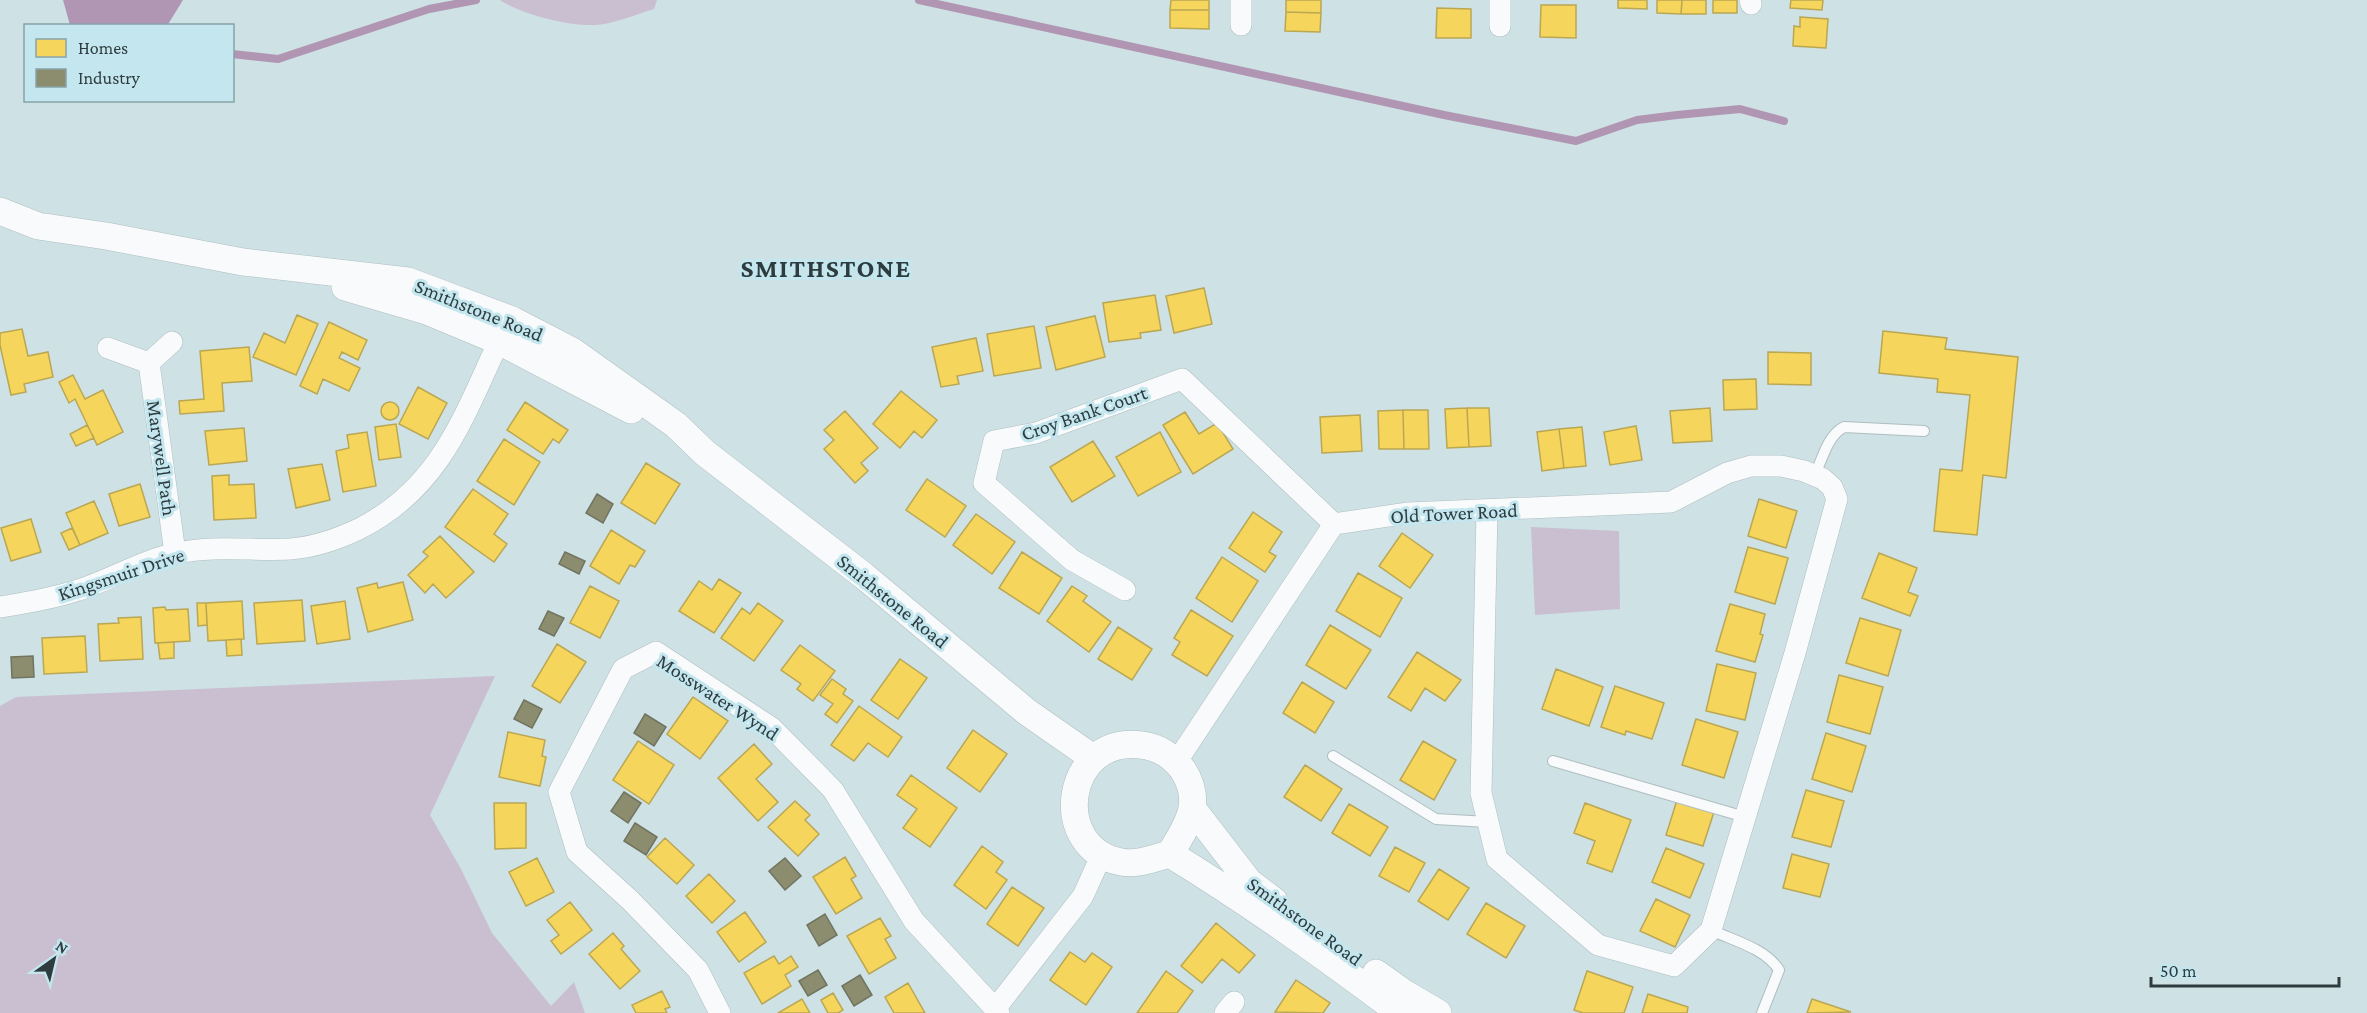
<svg xmlns="http://www.w3.org/2000/svg" width="2367" height="1013" font-family="'Crimson Pro',serif">
  <style>
    .green { fill: #cabfd1 }
    .water { fill: #b196b3 }
    .homes { fill: #f6d55c; stroke: #baa753; stroke-width: 1.5 }
    .industry { fill: #8c8c6e; stroke: #707460; stroke-width: 1.5 }
    .lines { fill: none; stroke-linecap: round; stroke-linejoin: round }
    .stream { stroke: #b196b3; stroke-width: 8 }
    .service-casing { stroke: #afbec1; stroke-width: 12 }
    .minor-casing { stroke: #afbec1; stroke-width: 22 }
    .tertiary-casing { stroke: #afbec1; stroke-width: 28 }
    .service { stroke: #f8fafb; stroke-width: 10 }
    .minor { stroke: #f8fafb; stroke-width: 21 }
    .tertiary { stroke: #f8fafb; stroke-width: 27 }
    .labels { text-anchor: middle; dominant-baseline: central; stroke-width: 6; stroke-linejoin: round; paint-order: stroke }
    .street-label { font-size: 20px; fill: #2e3c3f; stroke: #c4e7ef }
    .district-label { font-size: 26px; font-weight: bold; letter-spacing: 1.5px; fill: #2e3c3f; stroke: #c4e7ef }
  </style>
  <rect width="100%" height="100%" fill="#cee1e5"/>
  <path class="green" d="M500 0H657L654 9C637 14 621 21 604 24 577 29 522 15 500 0Z
    M1531 527 1619 531 1620 609 1535 615Z
    M495 676 430 815 461 869 492 933 551 1006 574 982 585 1013H0V706L16 697Z"/>
  <path class="water" d="M63 0H183L167 26 70 25Z"/>
  <path class="homes" d="M1171 0H1209V10H1170Z
    M1286 0H1321V13L1286 12Z
    M1618 0H1647V9L1618 8Z
    M1657 0H1682L1681 14 1657 13Z
    M1682 0H1706V14H1681Z
    M1713 0H1737V13H1713Z
    M1791 0H1823L1822 10 1790 8Z
    M1541 5H1576V38L1540 37Z
    M1437 8 1471 9V38H1436Z
    M1170 10H1209V29L1170 28Z
    M1286 12 1321 13 1320 32 1285 31Z
    M1800 17 1828 19 1826 48 1793 46 1794 26 1800 27Z
    M1204 288 1212 324 1174 333 1166 296Z
    M1155 295 1161 330 1140 333 1141 338 1109 342 1103 303Z
    M297 315 318 324 296 375 253 357 264 333 285 343Z
    M1095 316 1105 357 1056 370 1046 327Z
    M329 322 367 340 358 360 342 352 339 358 360 368 349 391 323 379 317 394 300 386Z
    M1034 326 1041 368 994 376 987 334Z
    M22 329 28 356 48 352 53 377 24 384 26 392 11 395 0 345V333Z
    M1883 331 1947 338 1945 349 2018 357 2006 478 1983 475 1977 535 1934 531 1940 469 1962 471 1970 395 1937 392 1938 379 1879 373Z
    M976 338 983 371 957 376 959 384 941 387 932 347Z
    M249 347 252 381 222 383 224 411 180 414 179 401 204 399 200 351Z
    M1768 352 1811 353V385L1768 384Z
    M73 375 85 399 103 390 123 432 97 445 75 399 69 403 59 382Z
    M1756 379 1757 409 1724 410 1723 380Z
    M418 387 447 403 428 439 399 424Z
    M901 391 937 420 922 438 914 431 900 448 873 424Z
    M525 402 568 430 559 443 553 439 543 454 507 430Z
    M381 411a9 9 0 1 1 18 0a9 9 0 1 1-18 0Z
    M1467 408H1489L1491 446 1469 447Z
    M1467 408 1469 447 1447 448 1445 409Z
    M1710 408 1712 441 1673 443 1670 411Z
    M1403 410H1428L1429 449H1404Z
    M1403 410 1404 449H1379L1378 411Z
    M845 411 878 448 861 463 868 471 855 483 824 449 834 440 824 430Z
    M1185 412 1199 434 1217 423 1233 449 1193 474 1163 425Z
    M1360 415 1362 451 1322 453 1320 417Z
    M396 424 401 457 379 460 375 427Z
    M87 425 94 438 76 446 70 434Z
    M1636 426 1642 460 1610 465 1604 432Z
    M1582 427 1586 466 1564 468 1559 429Z
    M244 428 247 461 209 465 205 431Z
    M1559 429 1564 468 1542 471 1537 432Z
    M367 432 376 486 343 492 336 451 349 448 347 435Z
    M1160 432 1181 472 1138 496 1116 457Z
    M504 439 540 462 514 505 477 481Z
    M1093 441 1115 476 1072 502 1050 467Z
    M646 463 680 484 655 524 621 503Z
    M322 464 330 500 296 508 288 469Z
    M229 475V485L254 484 256 518 214 520 212 476Z
    M927 479 966 506 945 537 906 510Z
    M140 484 150 517 119 526 109 494Z
    M473 489 508 514 494 534 507 544 494 562 445 527Z
    M1759 499 1797 511 1786 548 1748 536Z
    M94 501 108 533 80 545 66 513Z
    M1253 512 1282 532 1269 552 1276 556 1265 572 1229 548Z
    M976 514 1015 542 992 574 953 545Z
    M31 519 41 552 11 561 1 528Z
    M72 528 80 545 69 550 61 533Z
    M611 530 645 551 635 567 630 565 619 584 590 566Z
    M1402 533 1433 555 1410 588 1379 566Z
    M440 536 474 572 446 598 433 584 425 593 408 575 428 556 423 552Z
    M1748 547 1788 558 1775 604 1735 592Z
    M1022 552 1062 578 1039 614 999 588Z
    M1879 553 1917 568 1908 592 1918 596 1910 616 1862 598Z
    M1222 557 1258 581 1232 622 1196 598Z
    M1358 573 1402 598 1380 637 1336 611Z
    M719 579 741 593 714 633 679 611 699 581 712 590Z
    M403 582 413 620 368 632 357 588 377 583 378 588Z
    M590 586 619 601 600 638 570 623Z
    M1072 586 1087 596 1083 601 1111 622 1089 652 1047 621Z
    M302 600 305 641 257 644 254 603Z
    M242 601 244 639 208 641 206 603Z
    M345 601 350 639 317 644 311 606Z
    M197 603H206L207 625 198 626Z
    M758 603 783 621 754 661 721 638 742 608 750 614Z
    M1730 604 1765 614 1760 634 1763 635 1755 662 1716 651Z
    M165 607 166 610 188 609 190 641 155 643 153 608Z
    M1191 610 1233 636 1207 676 1172 655 1180 642 1174 638Z
    M141 617 143 659 100 661 98 624 119 623 118 618Z
    M1860 618 1901 630 1888 676 1846 663Z
    M1330 625 1371 650 1346 689 1306 665Z
    M1118 627 1152 649 1132 680 1098 659Z
    M85 636 87 672 44 674 42 638Z
    M241 639 242 655 227 656 226 640Z
    M174 642V658L160 659 158 643Z
    M557 644 586 662 560 703 532 686Z
    M800 645 835 671 813 701 797 689 801 684 781 670Z
    M1417 652 1461 680 1445 701 1425 688 1411 711 1388 697Z
    M900 659 927 678 898 719 871 700Z
    M1717 664 1756 673 1745 720 1706 711Z
    M1556 669 1603 687 1589 726 1542 709Z
    M1839 675 1883 687 1870 734 1827 722Z
    M832 679 846 689 843 694 853 701 837 723 825 714 833 704 820 695Z
    M1302 682 1334 702 1315 733 1283 713Z
    M1615 686 1664 703 1652 739 1626 731 1625 735 1601 727Z
    M693 697 728 721 700 759 667 734Z
    M859 706 902 737 888 757 868 743 854 761 831 745Z
    M1696 719 1738 732 1724 778 1682 765Z
    M973 730 1007 754 980 792 947 768Z
    M508 732 545 740 542 756 546 757 540 786 499 777Z
    M1826 733 1866 746 1852 792 1812 779Z
    M638 741 674 765 649 804 613 780Z
    M1423 741 1456 760 1434 800 1400 780Z
    M754 744 772 764 756 779 778 802 758 821 718 778Z
    M1305 765 1342 789 1321 821 1284 797Z
    M911 775 957 808 930 847 903 828 917 809 897 795Z
    M1806 790 1844 801 1831 847 1792 837Z
    M1677 800 1714 812 1703 846 1666 835Z
    M795 801 810 815 805 820 819 834 798 856 768 827Z
    M494 803H526V848L495 849Z
    M1585 803 1631 820 1612 872 1587 863 1595 841 1574 833Z
    M1349 804 1388 827 1370 856 1332 833Z
    M665 838 694 865 677 884 647 857Z
    M982 846 1003 862 996 872 1007 880 986 909 954 885Z
    M1395 847 1425 863 1409 892 1379 876Z
    M1666 848 1704 864 1690 898 1652 882Z
    M1792 854 1829 864 1820 897 1783 888Z
    M845 857 856 876 851 879 862 898 836 914 813 877Z
    M537 858 554 892 526 906 509 872Z
    M1439 869 1469 888 1448 920 1418 901Z
    M709 874 735 901 712 923 686 896Z
    M1012 887 1044 908 1018 946 987 924Z
    M1656 899 1690 915 1675 947 1640 931Z
    M570 902 592 930 561 954 551 941 559 935 547 920Z
    M1486 903 1525 926 1506 958 1467 934Z
    M745 912 766 942 739 962 717 932Z
    M880 918 891 936 885 939 896 958 869 974 847 936Z
    M1216 923 1255 955 1239 973 1222 959 1202 983 1181 966Z
    M613 933 624 946 621 949 640 971 620 989 589 954Z
    M1070 952 1085 962 1092 953 1112 967 1086 1005 1050 980Z
    M774 956 779 964 791 956 798 967 785 975 791 986 762 1004 744 973Z
    M1166 971 1193 991 1177 1013H1137Z
    M1587 971 1633 987 1624 1013H1583L1574 1010Z
    M1296 980 1330 1003 1323 1013 1275 1012Z
    M908 983 925 1013H894L885 997Z
    M662 991 670 1007 665 1009 667 1013H636L632 1005Z
    M833 993 843 1010 838 1013H828L821 1000Z
    M1648 994 1688 1007 1687 1013H1642Z
    M802 999 810 1013H778Z
    M1812 999 1851 1012 1807 1013Z"/>
  <path class="industry" d="M597 494 613 504 603 523 586 513Z
    M565 552 585 561 579 574 559 564Z
    M548 611 564 618 554 636 539 629Z
    M33 656 34 677 12 678 11 657Z
    M524 700 542 709 532 728 514 719Z
    M645 714 666 727 654 746 634 733Z
    M624 792 641 803 628 823 611 811Z
    M635 823 657 837 646 855 624 841Z
    M785 858 801 876 785 890 769 871Z
    M825 914 837 935 819 946 807 925Z
    M818 970 827 985 808 996 799 981Z
    M860 975 872 995 854 1006 842 986Z"/>
  <g class="lines">
    <path class="stream" d="M919 0 1444 115 1576 141 1637 120 1677 115 1740 109 1784 121
      M232 54 278 59 429 9 476 0"/>
    <defs>
      <path id="service" d="M1815 475C1822 459 1828 435 1844 427L1924 431
        M1333 756 1436 819 1488 822
        M1553 761 1745 817
        M1711 930C1734 941 1765 948 1779 970L1762 1013"/>
      <path id="minor" d="M1241 0V25
        M1750 0 1751 4
        M1500 26V0
        M108 348 149 363 172 342
        M149 363 175 553
        M1125 590 1072 560 984 483 994 441 1036 433 1182 379 1334 524
        M0 607C25 603 51 599 75 591 109 581 142 560 177 553 215 545 252 551 290 549 315 547 338 539 359 529 440 488 463 418 499 341L500 329 498 328
        M1177 761 1334 524 1408 513 1671 502 1727 473 1751 466H1781L1804 471 1823 479 1832 487 1837 499 1795 653 1711 930 1674 966 1598 945 1497 859 1481 793 1487 510
        M995 1009 1083 896 1102 854
        M720 1013 698 970 630 900 577 852 559 792 623 669 656 652 772 728 833 790 914 921 999 1013
        M1225 1013 1234 1002"/>
      <path id="tertiary" d="M0 211 38 226 106 236 243 262 408 281 512 320 572 351 676 425 705 453 864 576 1027 712 1093 758
        M345 287 427 311 499 341 631 410
        M1192 808 1249 882 1274 901
        M1170 854C1187 825 1204 803 1183 770 1173 756 1158 747 1141 745 1064 735 1049 849 1121 862 1139 865 1153 858 1170 854 1250 903 1326 957 1400 1013
        M1376 973 1404 993 1438 1013"/>
    </defs>
    <use href="#service" class="service-casing"/>
    <use href="#minor" class="minor-casing"/>
    <use href="#tertiary" class="tertiary-casing"/>
    <use href="#service" class="service"/>
    <use href="#minor" class="minor"/>
    <use href="#tertiary" class="tertiary"/>
  </g>
  <g class="labels">
    <g class="street-label">
      <text transform="translate(479 310) rotate(22)">Smithstone Road</text>
      <text transform="translate(1084 413) rotate(-19)">Croy Bank Court</text>
      <text transform="translate(162 458) rotate(82)">Marywell Path</text>
      <text transform="translate(1454 513) rotate(-3)">Old Tower Road</text>
      <text transform="translate(121 574) rotate(-18)">Kingsmuir Drive</text>
      <text transform="translate(893 601) rotate(39)">Smithstone Road</text>
      <text transform="translate(718 697) rotate(33)">Mosswater Wynd</text>
      <text transform="translate(1305 921) rotate(36)">Smithstone Road</text>
    </g>
    <g class="district-label">
      <text x="826" y="268">SMITHSTONE</text>
    </g>
  </g>
  <rect x="24" y="24" width="210" height="78" fill="#c4e7ef" stroke="#88a3a9" stroke-width="1.5"/>
  <rect x="36" y="39" width="30" height="18" fill="#f6d55c" stroke="#88a3a9" stroke-width="1.5"/>
  <text x="78" y="54" font-size="18" fill="#2e3c3f">Homes</text>
  <rect x="36" y="69" width="30" height="18" fill="#8c8c6e" stroke="#88a3a9" stroke-width="1.5"/>
  <text x="78" y="84" font-size="18" fill="#2e3c3f">Industry</text>
  <g transform="translate(54 959) rotate(34)" stroke="#c4e7ef" stroke-width="4.5" paint-order="stroke">
  <path d="M0-4.5L10 22L0 15L-10 22Z" fill="#2e3c3f"/>
  <text y="-9" font-size="16" font-weight="bold" text-anchor="middle" fill="#2e3c3f">N</text>
  </g>
  <path d="M2151 977v9h188v-9" fill="none" stroke="#2e3c3f" stroke-width="3"/>
  <text x="2160" y="977" font-size="18" fill="#2e3c3f" stroke="#c4e7ef" stroke-width="4.5" paint-order="stroke">50 m</text>
</svg>
